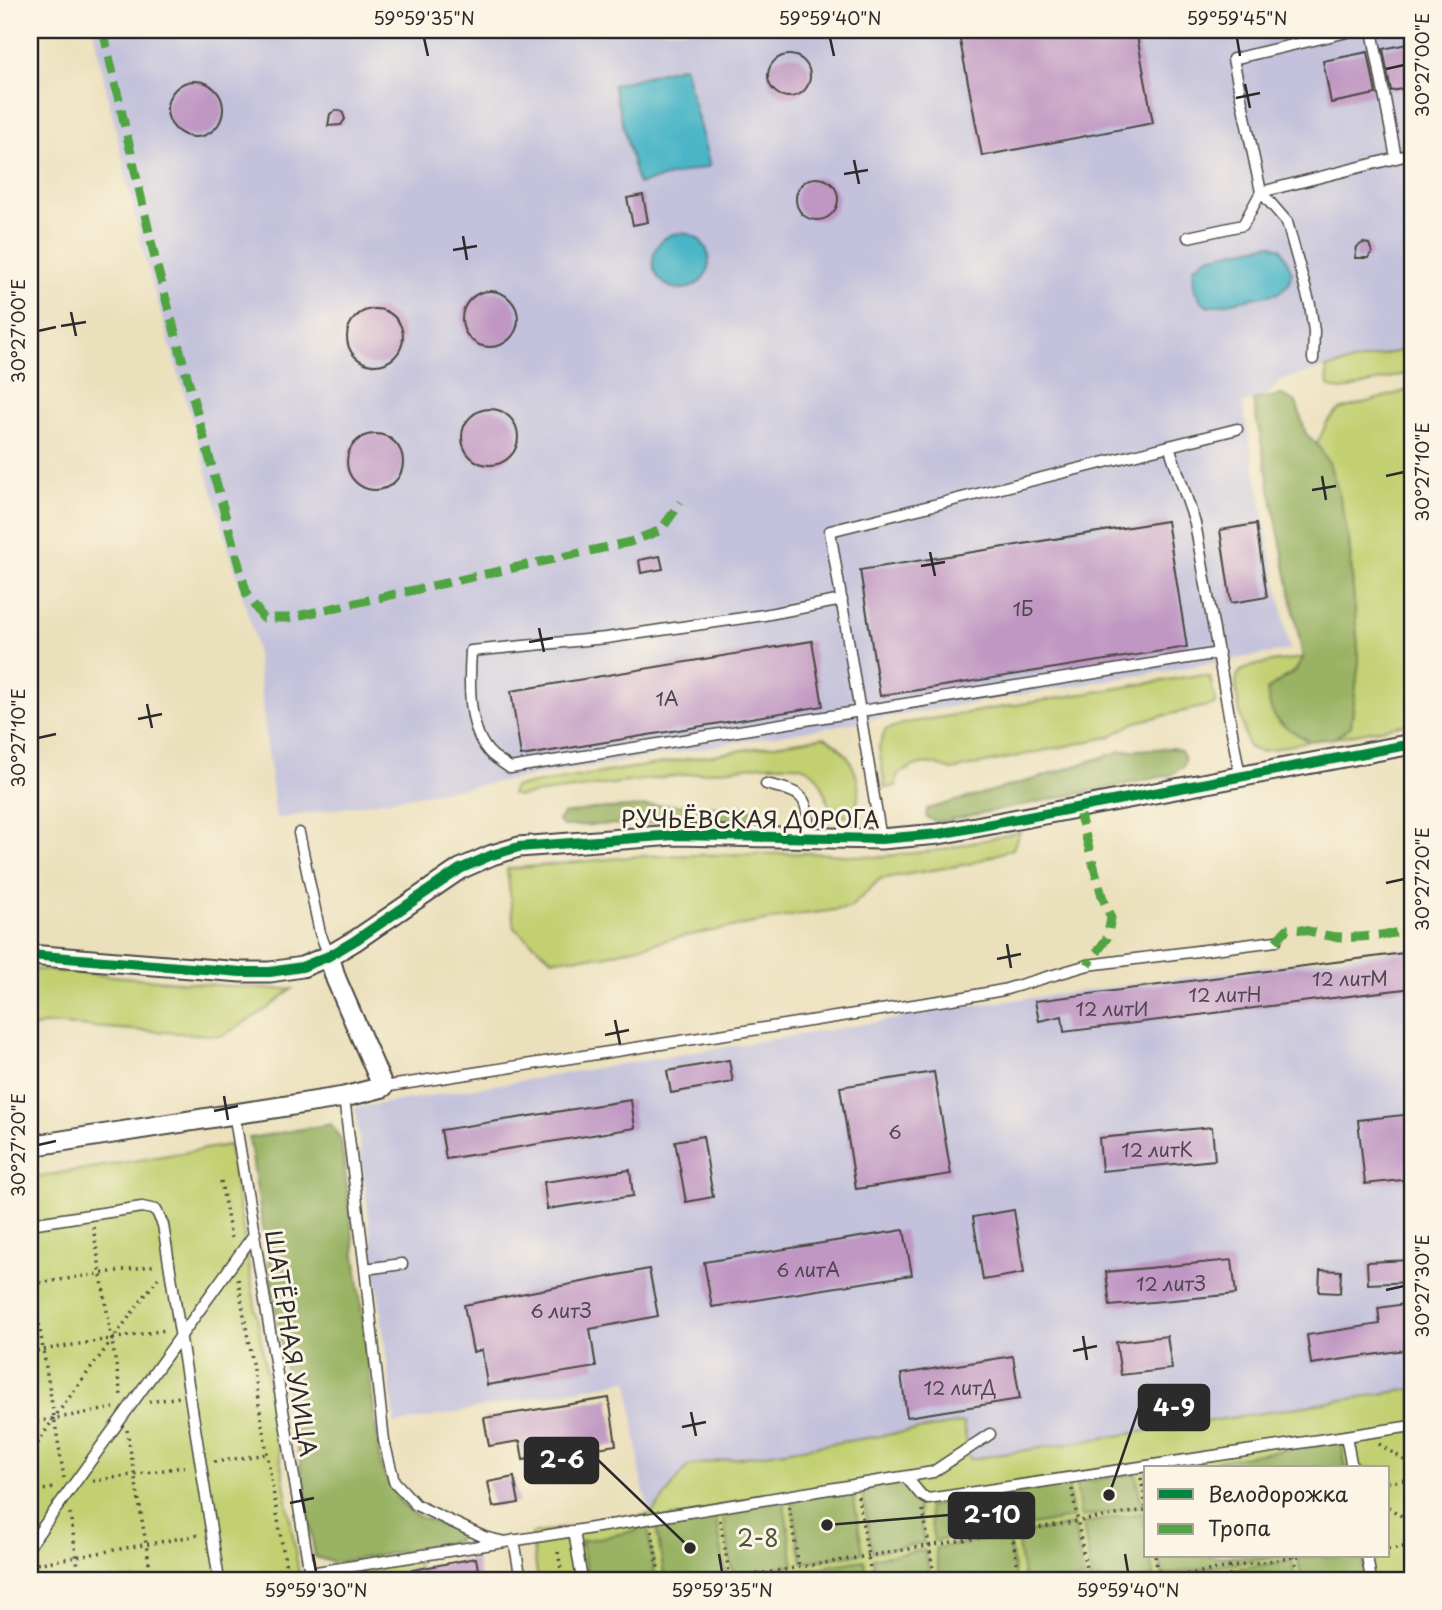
<svg xmlns="http://www.w3.org/2000/svg" width="1442" height="1610" font-family="'Playpen Sans',sans-serif">
  <style>
    .industrial { fill: #c3c1db }
    .green { fill: #c2d072; stroke: #767e4e; stroke-width: 2; fill-rule: evenodd }
    .forest { fill: #99b264; stroke: #626e48; stroke-width: 2 }
    .water { fill: #4ab5c7; stroke: #3a7079; stroke-width: 2 }
    .building { fill: #c097c3 }
    .lines { fill: none; stroke-linecap: round; stroke-linejoin: round }
    .service-casing { stroke: #484641; stroke-width: 13 }
    .minor-casing { stroke: #484641; stroke-width: 23 }
    .path { stroke: #484641; stroke-width: 3.5; stroke-dasharray: 2 5; stroke-linecap: butt }
    .service { stroke: #fff; stroke-width: 10 }
    .minor { stroke: #fff; stroke-width: 19 }
    .quiet { stroke: #51a443; stroke-width: 9; stroke-dasharray: 18 9; stroke-linecap: butt }
    .cycleway-casing { stroke: #fcf5e5; stroke-width: 15 }
    .cycleway { stroke: #00873e; stroke-width: 10 }
    .ticks { fill: none; stroke: #2b2b2b; stroke-width: 2.5 }
    .labels { text-anchor: middle; dominant-baseline: central; stroke-width: 6; stroke-linejoin: round; paint-order: stroke }
    .number-label { font-size: 19px; fill: #504651 }
    .street-label { font-size: 23px; fill: #2b2b2b; stroke: #fcf5e5 }
    .park-label { font-size: 23px; fill: #51543d; stroke: #fcf5e5 }
    .leader { fill: none; stroke: #2b2b2b; stroke-width: 2.5 }
    .callout-dot { fill: #2b2b2b; stroke: #fcf5e5; stroke-width: 2.5 }
    .callout { fill: #2b2b2b; stroke: #2b2b2b; stroke-width: 2.5 }
    .callout-label { font-size: 24px; text-anchor: middle; font-weight: bold; fill: #fff }
    .neatline { fill: none; stroke: #2b2b2b; stroke-width: 2.5 }
    .ticks-label { font-size: 18px; text-anchor: middle; fill: #2b2b2b }
  </style>
  <rect width="100%" height="100%" fill="#fcf5e5"/>
  <filter id="ink" filterUnits="userSpaceOnUse"><feTurbulence type="fractalNoise" baseFrequency=".0143" numOctaves="2"/><feDisplacementMap in="SourceGraphic" scale="14" xChannelSelector="R" yChannelSelector="G"/><feConvolveMatrix kernelMatrix="1 2 1 2 8 2 1 2 1" color-interpolation-filters="sRGB"/></filter>
  <filter id="wash" filterUnits="userSpaceOnUse"><feTurbulence type="fractalNoise" baseFrequency=".00686" numOctaves="4" result="noise"/><feDisplacementMap in="SourceGraphic" scale="28" xChannelSelector="R" yChannelSelector="G"/><feGaussianBlur stdDeviation="1.57" result="paint"/><feColorMatrix in="noise" values="0 0 0 0 0 0 0 0 0 0 0 0 0 0 0 0 0 1.4 0 .05"/><feComposite in="paint" operator="in"/></filter>
  <g filter="url(#wash)">
    <rect width="100%" height="100%" fill="#ebe0bc"/>
    <path class="industrial" d="M93 30H1412V347L1280 380 1267 396 1242 403 1290 650 276 819 254 635 145 259Z
      M1412 948V1389L970 1459 963 1423 688 1466 651 1514 643 1490 628 1380 395 1424 355 1108 998 1002Z"/>
    <path class="green" d="M1412 348V372L1349 389 1340 390 1328 386 1326 368Z
      M1412 389V723L1335 738 1351 726 1359 661 1349 541 1340 497 1329 463 1317 444 1327 422 1339 410Z
      M1303 658 1296 670 1267 690 1279 723 1309 741 1260 752 1248 747C1245 733 1230 683 1239 673 1248 663 1289 660 1303 658Z
      M1198 675 1210 677 1216 704 1136 722 1109 737 952 770C925 761 922 760 897 775L896 786 885 788 879 747 885 730 906 723Z
      M824 737C852 751 867 785 853 814L846 817 830 810C817 762 808 764 762 765L518 796 511 794 514 787Z
      M1020 832 1013 849 969 864 880 879 850 908 791 916 670 939 604 956 552 959 514 928 507 869 640 856 815 853 877 857 941 850Z
      M30 969 263 989H292L267 1009 222 1036 46 1024 30 1029Z
      M229 1145 300 1580H30V1178Z
      M1412 1389V1580H538L531 1534 651 1514 688 1466 963 1423 970 1459ZM1146 1468H1388V1556H1146Z
      M417 1560 418 1569 389 1575V1580H361L359 1571Z"/>
    <path class="forest" d="M1282 395 1296 402 1306 434 1317 444 1329 463 1340 497 1349 541 1359 661 1351 726 1335 738 1309 741C1283 725 1270 723 1267 690L1296 670 1303 658 1253 400Z
      M1172 748 1181 751 1185 759 1183 767 1170 775 959 818 936 822 926 817 927 809 938 806 1035 779 1121 751Z
      M666 805 749 807 757 815 754 820 563 826 558 821 563 814 593 809Z
      M331 1124 341 1140 381 1468C404 1516 411 1514 459 1531L458 1541 335 1563 315 1557 249 1138Z
      M1341 1441 1346 1468H1216L1215 1461Z
      M1136 1474 1142 1507 1081 1517 1076 1483Z
      M901 1480 916 1495 924 1543 872 1552 861 1486Z
      M1068 1484 1073 1518 1015 1528 1009 1493Z
      M852 1488 863 1553 802 1563 791 1498Z
      M1001 1495 1007 1529 934 1541 928 1506Z
      M783 1499 794 1565 733 1575 722 1510Z
      M715 1511 726 1576 702 1580H665L655 1520Z
      M1143 1513 1146 1533V1556H1150L1154 1577 1133 1580H1092L1083 1523Z
      M647 1523 656 1580H588L581 1541 635 1531Z
      M1074 1525 1084 1580H1024L1016 1534Z
      M1008 1536 1016 1580H940L935 1548Z
      M925 1550 931 1580H876L873 1558Z
      M1159 1556H1283L1162 1575Z
      M1316 1556H1362L1366 1580H1302L1298 1559Z
      M864 1560 868 1580H742Z
      M1292 1560 1295 1580H1235L1233 1569Z"/>
    <path class="water" d="M684 66 710 166 638 184 613 85Z
      M653 261a28 28 0 1 1 56 0a28 28 0 1 1-56 0Z
      M1270 244 1281 248 1292 272 1288 285 1278 293 1208 307C1194 295 1192 285 1194 267L1208 257Z"/>
    <g id="blocks">
      <path class="building" d="M958 30H1136L1153 123 982 156Z
        M1412 43V87L1391 91 1383 49Z
        M1368 52 1376 94 1331 103 1323 61Z
        M768 76a21 21 0 1 1 42 0a21 21 0 1 1-42 0Z
        M167 109a28 28 0 1 1 56 0a28 28 0 1 1-56 0Z
        M336 110 342 111 345 119 341 125 328 126 330 114Z
        M796 199a21 21 0 1 1 42 0a21 21 0 1 1-42 0Z
        M643 195 648 222 633 225 627 198Z
        M1363 243 1369 244 1372 252 1368 258H1355L1357 247Z
        M462 319a28 28 0 1 1 56 0a28 28 0 1 1-56 0Z
        M347 337a28 28 0 1 1 56 0a28 28 0 1 1-56 0Z
        M462 437a28 28 0 1 1 56 0a28 28 0 1 1-56 0Z
        M347 462a28 28 0 1 1 56 0a28 28 0 1 1-56 0Z
        M1167 521 1187 647 880 696 860 570Z
        M1256 524 1267 597 1231 603 1220 530Z
        M660 556 663 569 641 573 639 560Z
        M812 641 823 706 521 756 511 691Z
        M1412 952V988L1064 1032 1062 1016 1039 1021 1035 1001Z
        M729 1060 733 1082 671 1093 667 1071Z
        M934 1072 951 1174 856 1189 840 1087Z
        M631 1100 635 1128 446 1159 441 1130Z
        M1412 1114V1179L1365 1184 1358 1120Z
        M1212 1127 1215 1160 1102 1171 1099 1138Z
        M703 1136 713 1197 686 1202 675 1141Z
        M630 1170 633 1196 547 1209 544 1182Z
        M1014 1210 1024 1273 983 1280 973 1217Z
        M904 1230 912 1275 712 1307 704 1262Z
        M1232 1260 1236 1294 1110 1306 1106 1272Z
        M1412 1260V1282L1368 1284 1367 1262Z
        M649 1269 658 1316 590 1329 596 1367 487 1385 482 1350 473 1352 464 1305Z
        M1320 1270 1341 1271 1340 1293 1319 1292Z
        M1412 1303V1349L1311 1364 1307 1335 1380 1324 1378 1308Z
        M1167 1336 1172 1369 1121 1375 1116 1342Z
        M1013 1356 1020 1399 907 1417 901 1374Z
        M609 1398 616 1445 523 1460 520 1441 489 1446 484 1418Z
        M514 1477 519 1503 493 1507 488 1482Z
        M476 1558 480 1580H397V1573Z"/>
    </g>
  </g>
  <g filter="url(#ink)">
    <use href="#blocks" fill-opacity="0" stroke="#484641" stroke-width="2"/>
    <g class="lines">
      <defs>
        <path id="service" d="M1356 30 1233 59 1261 192 1412 154
          M1372 30 1396 158
          M1188 237 1243 225 1261 192 1287 222 1310 305 1314 331 1313 359
          M1169 446 1195 523 1240 777
          M842 600 764 615 606 638 471 651C469 682 467 732 492 755 498 760 505 764 510 768L1219 653
          M766 784C806 794 807 794 809 837
          M299 833 320 933 329 956
          M881 839 830 531 1237 429
          M383 1087 965 997 1003 990 1088 965 1276 941
          M344 1097 365 1269 402 1264
          M234 1113 311 1580
          M30 1224 142 1207 156 1210 163 1225 219 1580
          M365 1269 384 1441 394 1481 416 1505 484 1537 505 1542
          M1346 1436 1352 1468
          M906 1477 921 1495 928 1499 1412 1426
          M514 1540 521 1580
          M30 1545 255 1233
          M1367 1556 1371 1580
          M310 1573 574 1531
          M582 1580 574 1531 933 1472 990 1434"/>
        <path id="minor" d="M30 955 241 972H270L302 967 329 956 356 940 460 869 492 855 519 847 674 835 881 839 939 834 1412 744
          M30 1146 344 1097 383 1087 336 979 329 956"/>
      </defs>
      <use href="#service" class="service-casing"/>
      <use href="#minor" class="minor-casing"/>
      <path class="path" d="M221 1181 232 1243
        M93 1227 121 1395
        M30 1269 64 1478
        M238 1279 288 1580
        M33 1284 157 1265
        M30 1352 166 1330
        M149 1402 180 1397
        M30 1423 114 1408
        M127 1430 152 1580
        M1379 1444 1412 1465
        M30 1455 54 1418 158 1278
        M214 1462 267 1454
        M1141 1478 1146 1507
        M93 1481 189 1466
        M1388 1482 1412 1479
        M1072 1489 1088 1580
        M30 1492 54 1488
        M858 1496 872 1580
        M1006 1499 1020 1580
        M789 1507 799 1567
        M1388 1507 1412 1523
        M923 1510 935 1580
        M70 1513 80 1580
        M720 1520 730 1578
        M652 1531 660 1580
        M1388 1549 1412 1546
        M558 1552 563 1580
        M1155 1556 1159 1578
        M1294 1556 1299 1580
        M30 1565 199 1535
        M1229 1567 1231 1580
        M722 1580 1146 1510
        M1152 1580 1299 1556"/>
      <use href="#service" class="service"/>
      <use href="#minor" class="minor"/>
      <path class="quiet" d="M103 30 156 263 247 595 263 618H288L630 542 661 530 681 502
        M1078 808 1102 896 1111 918 1107 938 1088 965
        M1276 941 1287 929C1309 928 1322 937 1341 937 1365 938 1389 934 1412 930"/>
      <defs>
        <path id="cycleway" d="M30 955 241 972H270L302 967 329 956 356 940 460 869 492 855 519 847 674 835 881 839 939 834 1412 744"/>
      </defs>
      <use href="#cycleway" class="cycleway-casing"/>
      <use href="#cycleway" class="cycleway"/>
    </g>
  </g>
  <path class="ticks" d="M424 38 428 56M830 38 834 56M1237 38 1240 56M1386 69 1404 65M1245 84 1250 108M1236 98 1260 93M854 160 859 184M844 174 868 170M463 236 467 260M453 250 477 246M71 312 76 336M61 326 86 322M38 331 56 327M1322 476 1326 500M1386 476 1404 472M1312 490 1336 486M930 552 935 576M921 566 945 562M539 628 544 652M529 642 553 638M147 704 152 728M138 719 162 714M38 738 56 734M1386 883 1404 879M1007 944 1011 968M997 959 1021 954M615 1020 620 1044M605 1035 629 1030M224 1096 228 1120M214 1111 238 1106M38 1145 56 1141M1386 1290 1404 1286M1083 1336 1087 1360M1073 1351 1097 1346M691 1412 696 1436M682 1427 706 1422M300 1489 305 1513M290 1503 314 1498M313 1554 316 1572M719 1554 722 1572M1125 1554 1128 1572"/>
  <g class="labels">
    <g class="number-label">
      <text x="1023" y="608">1Б</text>
      <text x="667" y="698">1А</text>
      <text x="1350" y="978">12 литМ</text>
      <text x="1225" y="994">12 литН</text>
      <text x="1112" y="1008">12 литИ</text>
      <text x="895" y="1131">6</text>
      <text x="1157" y="1149">12 литК</text>
      <text x="808" y="1269">6 литА</text>
      <text x="1171" y="1283">12 литЗ</text>
      <text x="561" y="1310">6 литЗ</text>
      <text x="960" y="1387">12 литД</text>
    </g>
    <g class="street-label">
      <text x="750" y="818">РУЧЬЁВСКАЯ ДОРОГА</text>
      <text transform="translate(292 1343) rotate(81)">ШАТЁРНАЯ УЛИЦА</text>
    </g>
    <g class="park-label">
      <text x="758" y="1537">2-8</text>
    </g>
  </g>
  <path class="leader" d="M1109 1495L1139 1408M690 1548L598 1460M827 1525L949 1515"/>
  <g class="callout-dot">
    <circle cx="1109" cy="1495" r="7"/>
    <circle cx="690" cy="1548" r="7"/>
    <circle cx="827" cy="1525" r="7"/>
  </g>
  <g class="callout">
    <rect x="1139" y="1385" width="70" height="45" rx="7"/>
    <rect x="525" y="1438" width="73" height="45" rx="7"/>
    <rect x="949" y="1493" width="85" height="45" rx="7"/>
  </g>
  <g class="callout-label">
    <text x="1174" y="1416">4-9</text>
    <text x="562" y="1468">2-6</text>
    <text x="992" y="1523">2-10</text>
  </g>
  <rect width="1442" height="1610" fill="none" stroke="#fcf5e5" stroke-width="77"/>
  <rect x="1144" y="1466" width="245" height="91" fill="#fcf5e5" stroke="#a8a49b" stroke-width="2"/>
  <rect x="1158" y="1489" width="35" height="10" fill="#00873e" stroke="#a8a49b" stroke-width="2"/>
  <text x="1208" y="1502" font-size="21" fill="#2b2b2b">Велодорожка</text>
  <rect x="1158" y="1524" width="35" height="10" fill="#51a443" stroke="#a8a49b" stroke-width="2"/>
  <text x="1208" y="1536" font-size="21" fill="#2b2b2b">Тропа</text>
  <rect x="38" y="38" width="1366" height="1534" class="neatline"/>
  <g class="ticks-label">
    <text x="424" y="25">59°59'35"N</text>
    <text x="830" y="25">59°59'40"N</text>
    <text x="1237" y="25">59°59'45"N</text>
    <text transform="translate(1423 65) rotate(-90)" y="6">30°27'00"E</text>
    <text transform="translate(19 331) rotate(-90)" y="6">30°27'00"E</text>
    <text transform="translate(1423 472) rotate(-90)" y="6">30°27'10"E</text>
    <text transform="translate(19 738) rotate(-90)" y="6">30°27'10"E</text>
    <text transform="translate(1423 879) rotate(-90)" y="6">30°27'20"E</text>
    <text transform="translate(19 1145) rotate(-90)" y="6">30°27'20"E</text>
    <text transform="translate(1423 1286) rotate(-90)" y="6">30°27'30"E</text>
    <text x="316" y="1597">59°59'30"N</text>
    <text x="722" y="1597">59°59'35"N</text>
    <text x="1128" y="1597">59°59'40"N</text>
  </g>
</svg>
